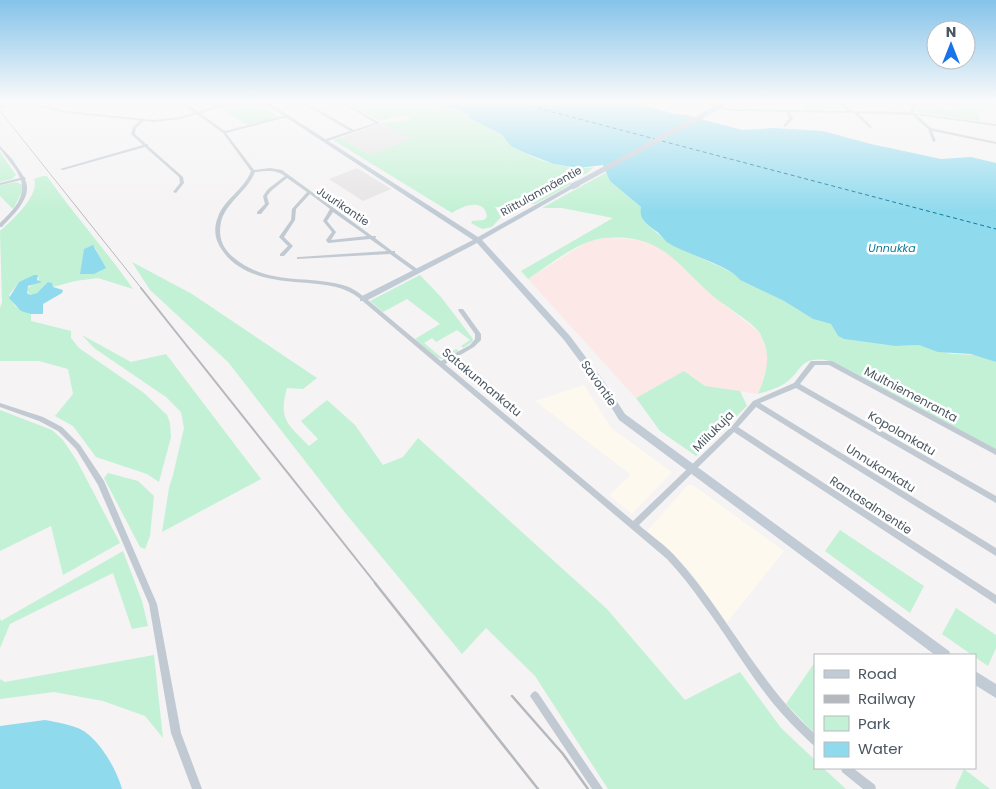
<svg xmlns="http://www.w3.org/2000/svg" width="996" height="789" font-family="Poppins,sans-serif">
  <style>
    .commercial { fill: #fdf9ef }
    .education { fill: #e6e4e5 }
    .medical { fill: #fce8e6 }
    .green { fill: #c3f1d5; fill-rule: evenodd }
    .water { fill: #90daee }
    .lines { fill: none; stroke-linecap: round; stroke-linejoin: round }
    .ferry { stroke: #0c7c9b; stroke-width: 1; stroke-dasharray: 4 3; stroke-linecap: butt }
    .street { fill: #c1cad2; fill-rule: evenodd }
    .secondary { fill: #c1cbd6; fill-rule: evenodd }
    .rail-far2 { stroke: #b5b8bd; stroke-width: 1 }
    .rail-far1 { stroke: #b5b8bd; stroke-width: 2 }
    .rail { stroke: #b5b8bd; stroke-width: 2.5 }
    .secondary-bridge-far1 { stroke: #c1cbd6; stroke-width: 5 }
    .secondary-bridge { stroke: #c1cbd6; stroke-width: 6 }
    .labels { text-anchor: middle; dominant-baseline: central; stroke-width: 5; stroke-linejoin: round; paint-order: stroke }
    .far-street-label { font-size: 11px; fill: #4a5661; stroke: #fff }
    .far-water-label { font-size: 11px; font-style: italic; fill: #0c7c9b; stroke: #fff }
    .street-label { font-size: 12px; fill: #4a5661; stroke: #fff }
  </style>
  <rect width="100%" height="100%" fill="#f5f3f3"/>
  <path class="commercial" d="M584 385 611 428 672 472 632 514 609 495 631 475 535 401Z
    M688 485H693L784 551 726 624 694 576 678 558 647 531Z"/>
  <path class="education" d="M382 123 411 139 370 155 340 138Z
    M357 168 391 189 363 201 329 179Z"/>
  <path class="medical" d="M606 238 644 240 662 248 714 297 759 332 767 351 768 363 758 394 705 386 684 371 636 398 528 279 589 241Z"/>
  <path class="green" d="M244 101H252L280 117 247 125 220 108Z
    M344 101H428L442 103 458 111 468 113 470 119C476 121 496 131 502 135 506 138 508 143 512 146 533 160 569 171 594 167L586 174 573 177 570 185 535 204H516L509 212 502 207H495L501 217 492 227 482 229 471 223 472 221 484 220 487 217C485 197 462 206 452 213L333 140 340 138 370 155 411 139 382 123 403 121 411 118 403 115 380 121Z
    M797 101H833L840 109 806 110Z
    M922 101 951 111 959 101H994L986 107 996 111 985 108 979 113 980 121 920 113 914 109Z
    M0 152 16 175 12 179 0 182Z
    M607 172 610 181 641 207 643 221 670 244 723 268 738 276 740 280 784 301 813 319 831 324 838 336 844 339 895 346 919 345 952 354 980 355 996 362V450L826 360C797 357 803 372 784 384 776 389 767 391 758 394 765 376 771 361 764 342 762 339 761 334 759 332 752 322 725 306 714 297 676 264 662 233 605 238 577 241 551 264 528 279L521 271 613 218 562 208H542Z
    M43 176H47C74 215 106 250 133 289L98 278 75 281 53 287 52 285C43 286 39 294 30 295L26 289 39 281 38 275 19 282 9 295 15 306 31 314V321L71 331V338L79 348 144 393 167 415 170 423 171 437 159 482 147 474 96 457 73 426 55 416 73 394 68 369 39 361H0V308L2 302 0 231C11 221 40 196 34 179ZM95 247 102 262 80 274 85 251Z
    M16 182 23 185 21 194 13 209 0 196V185Z
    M132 262 192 294 317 378 303 389 287 388C278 420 288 424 309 446L318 439 301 421 327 400 355 425 383 465 403 457 418 438 607 609 685 700 740 672 781 728 815 760V768H823L846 789H608L535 676 486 628 462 654 347 515 228 362 150 290Z
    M420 275 441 297 473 339 472 342 463 348 461 346 470 340 457 330 436 342 432 338 424 343 442 358 456 349 459 351 443 359 437 358 415 339 440 324 407 299 383 312 370 301Z
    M82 335 131 362 166 354 261 479 162 532 169 488 173 475 184 428 181 412 166 397 94 348Z
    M684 371 705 386 740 391 747 406 696 456 660 431 636 398Z
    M0 410 52 430 63 440 77 461 120 543 63 575 51 526 0 551Z
    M108 473 138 481 154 496 150 536 145 549 140 547 104 478Z
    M840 530 924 586 910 613 825 551Z
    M123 551 142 601 148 626 132 629 113 573 10 624 0 648V618L1 621Z
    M956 608 996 635V648L988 666 975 657V655H972L942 634Z
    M154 655 163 738 145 716 103 701 54 692 0 699V679L5 682Z
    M815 662V734L786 704Z
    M964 769 990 789H955Z"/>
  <path class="water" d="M428 101H631L675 114 686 115 742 130 774 128 823 131 871 144 941 159 971 157 996 163V362L971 354 938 352 919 345 895 346 844 339 838 336 831 324 813 319 784 301 740 280C731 266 686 254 670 244 664 241 661 234 656 231 646 223 639 220 641 207L610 181 603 165 578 168 554 164 525 153 511 146 501 134 469 118 468 113C454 110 442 103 428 101Z
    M93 245 106 268 94 274H80L84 249Z
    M34 275H38L37 280 42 282 28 286 27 293 30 295 37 293 48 282 52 283 53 287 63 290 62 293 43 304V314H31L21 311 9 298 19 282Z
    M45 720C60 723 78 725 89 735 104 748 117 771 122 789H0V726Z"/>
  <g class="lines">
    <path class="ferry" d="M511 101 655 139
      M662 141 996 229"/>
    <path class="street" d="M14 101 17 102 0 109V107Z
      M179 101H183L225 131 287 115V117L226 133 254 170 270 168 282 170 372 236H376V237L375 238 392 251H395V253L420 271 419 272H415L390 254 297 259V257H299L387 251 370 239 328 243 326 240 332 232 323 221 330 209 310 194 296 209 295 220 284 237 293 246 284 256H280V254L288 246 279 237 291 220 292 209 307 192 287 178 271 191 267 196 269 204 261 214H257V212L265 204 263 196 268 189 285 176C275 169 266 171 255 172 247 192 226 202 221 222 218 236 222 248 233 257 269 287 306 274 346 286 352 288 358 292 363 296L441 361 470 345 475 339V334L458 310 459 309H463L481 334V340L474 347 445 364 633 521 732 426 753 401 794 383 811 361H832L996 449V455L829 365H815L800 384 996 496V503L796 388 760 403 996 548V556L756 407 738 427 996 595V604L734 432 639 525C650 535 664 544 674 555 707 590 731 632 760 671 776 694 794 715 815 734V746L812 744C798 731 784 717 772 702 747 671 727 636 703 604 692 588 680 573 667 559L359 298C344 286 327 285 308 283 278 281 241 278 222 250 215 240 213 229 218 217 224 199 244 190 251 171L223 133ZM333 212 367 236 331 240 336 232 327 221Z
      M213 101H217V108L214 107Z
      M299 101H303L354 130 375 123 339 101H343L380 123 325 142H323V140L350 131Z
      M702 101H707L719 107 733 109 847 111 838 101H842L851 111 910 112 912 106 897 101H902L913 105 917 101H921L916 106 914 113 996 124V126L917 115 931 128 996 142V144L932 131 936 141 933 142 928 129 912 115 858 113 872 127 870 128 854 113 790 112 793 119 785 127 783 126 789 119 786 112 733 111 717 109Z
      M142 119 145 120 136 128 135 134 146 144H148V146L183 177 184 183 176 193 173 192 180 183 179 177 145 147 63 170 60 169 143 145 131 134 133 127Z
      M0 146 12 159 24 177 26 178 25 179C26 182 27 184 27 187 28 202 11 217 2 227H0V223C12 211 26 199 21 180L0 185V183L20 178 16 170 0 149Z
      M0 403 43 417 62 427 80 445 104 481 157 604 181 733 202 789H192L171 733 149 604 98 485 76 449 58 431 39 421 0 407Z
      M535 691 538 693 603 789H592L530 696 532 693Z
      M841 768H853L875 785 876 789H863L842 772Z"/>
    <path class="secondary" d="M9 101H18L67 111 154 120 180 117 234 101H241L180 119 154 122 67 113Z
      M261 101H266L478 237 571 185H575V187L482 240 570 336 605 383 625 414 949 651 951 655H935L619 420 599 387 564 340 477 243 366 301H360V297L473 240Z
      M975 671 996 684V698L975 685Z"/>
    <path class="rail-far2" d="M0 111 142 289"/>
    <path class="rail-far1" d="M141 288 376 584"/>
    <path class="rail" d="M375 583 538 789
      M512 696 563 754 588 789"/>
    <path class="secondary-bridge-far1" d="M575 185 727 102"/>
    <path class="secondary-bridge" d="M573 186 577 184"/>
  </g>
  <linearGradient id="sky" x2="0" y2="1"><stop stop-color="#85c3ea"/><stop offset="0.48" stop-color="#fafafa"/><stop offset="1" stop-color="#fafafa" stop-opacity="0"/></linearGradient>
  <rect width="996" height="211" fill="url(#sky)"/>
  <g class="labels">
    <g class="far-street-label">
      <text transform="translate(541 191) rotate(-29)">Riittulanmäentie</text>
      <text transform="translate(343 206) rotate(34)">Juurikantie</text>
    </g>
    <g class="far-water-label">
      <text x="892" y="248">Unnukka</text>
    </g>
    <g class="street-label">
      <text transform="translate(482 382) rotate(40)">Satakunnankatu</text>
      <text transform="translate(599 383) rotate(55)">Savontie</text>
      <text transform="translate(911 394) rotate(28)">Multniemenranta</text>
      <text transform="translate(713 431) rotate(-45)">Miilukuja</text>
      <text transform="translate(902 433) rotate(30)">Kopolankatu</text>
      <text transform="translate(881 468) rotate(32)">Unnukankatu</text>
      <text transform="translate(871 505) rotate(33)">Rantasalmentie</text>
    </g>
  </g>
  <rect x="814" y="654" width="162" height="115" fill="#ffffff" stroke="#b7bbc0"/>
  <rect x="824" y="670" width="25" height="8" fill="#c1cbd6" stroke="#b7bbc0"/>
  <text x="858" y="679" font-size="15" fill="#4a5661">Road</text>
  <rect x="824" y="695" width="25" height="8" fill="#b5b8bd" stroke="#b7bbc0"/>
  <text x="858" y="704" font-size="15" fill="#4a5661">Railway</text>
  <rect x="824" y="716" width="25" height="15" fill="#c3f1d5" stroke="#b7bbc0"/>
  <text x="858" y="729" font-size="15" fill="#4a5661">Park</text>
  <rect x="824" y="742" width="25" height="15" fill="#90daee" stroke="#b7bbc0"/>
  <text x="858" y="754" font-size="15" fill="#4a5661">Water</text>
  <g transform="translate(951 45)"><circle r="24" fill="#ffffff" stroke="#b7bbc0"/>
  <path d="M0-4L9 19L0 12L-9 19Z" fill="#1a73e8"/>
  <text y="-8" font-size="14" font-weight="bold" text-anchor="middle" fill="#4a5661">N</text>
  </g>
</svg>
